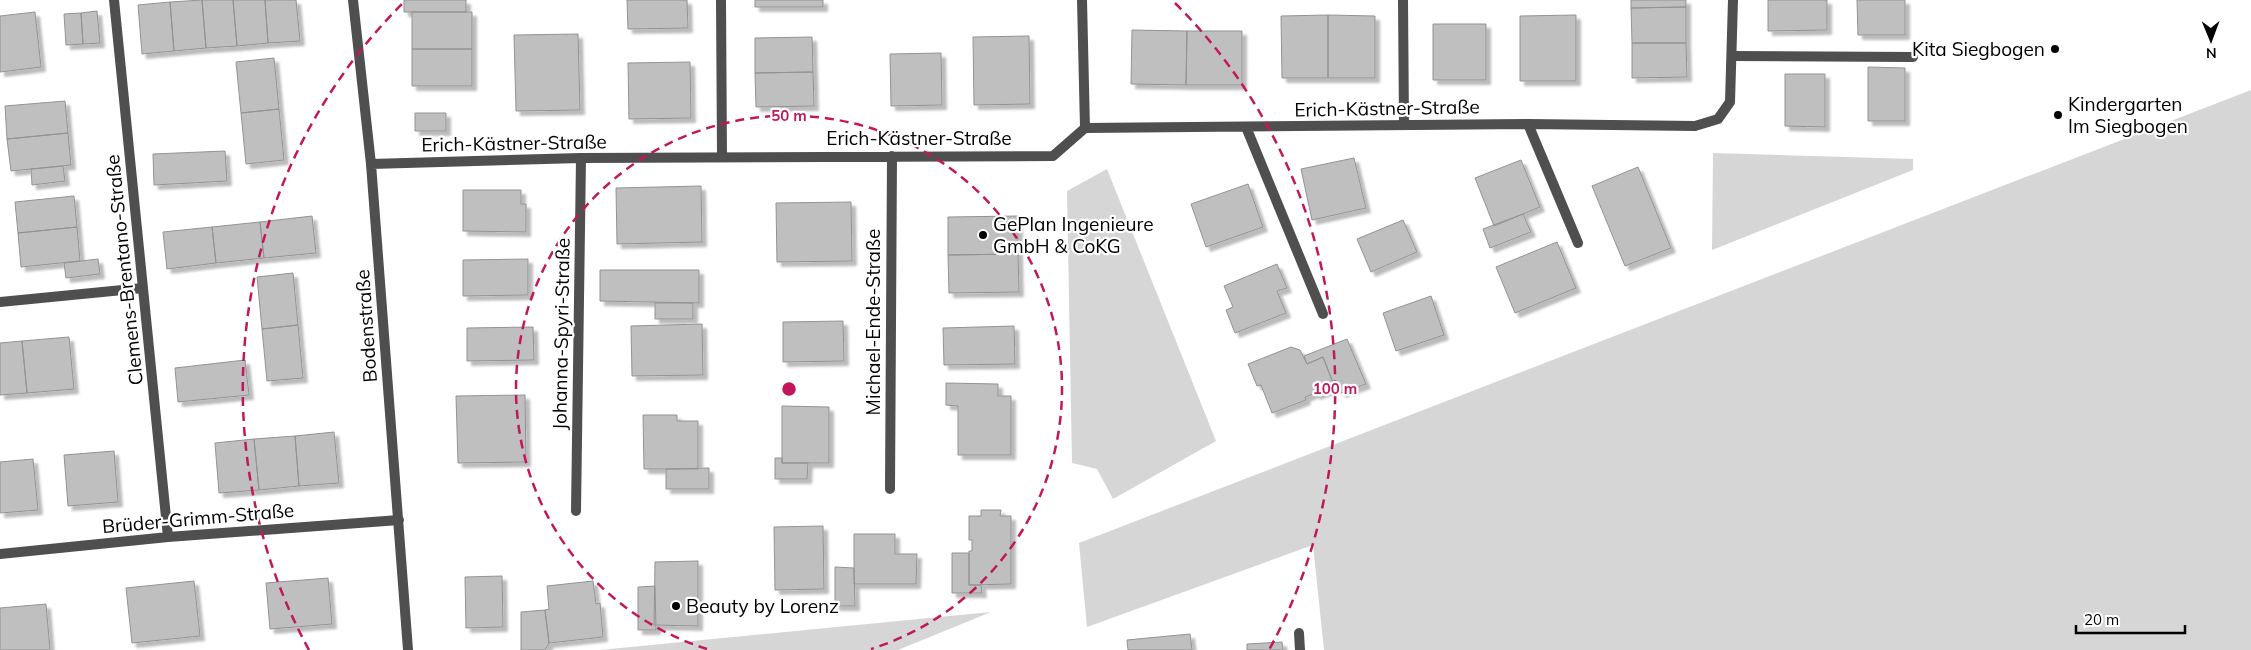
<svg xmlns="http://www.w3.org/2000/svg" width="2251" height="650" font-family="Mulish,sans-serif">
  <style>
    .green { fill: #d6d6d6 }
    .building { fill: #bfbfbf; stroke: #939393; filter: url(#shadow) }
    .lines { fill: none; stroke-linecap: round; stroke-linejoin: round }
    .lane { stroke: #4f4f4f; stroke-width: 10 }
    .street { stroke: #4f4f4f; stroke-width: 10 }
    .ring { fill: none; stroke: #c2185b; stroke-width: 2.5; stroke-dasharray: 9 6 }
    .poi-dot { fill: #000; stroke: #fff; stroke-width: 2 }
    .labels { text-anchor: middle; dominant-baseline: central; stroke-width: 4.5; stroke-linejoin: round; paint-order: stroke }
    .poi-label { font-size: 19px; fill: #000; stroke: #fff; text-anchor: start }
    .street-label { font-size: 19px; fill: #000; stroke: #fff }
    .centre { fill: #c2185b; stroke: #fff; stroke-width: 2.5 }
    .ring-label { font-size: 15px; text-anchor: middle; font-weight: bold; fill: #c2185b; stroke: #fff; stroke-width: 4.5; stroke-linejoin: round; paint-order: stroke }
  </style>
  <defs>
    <filter id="shadow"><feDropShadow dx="4.5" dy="4.5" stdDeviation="1" flood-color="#0004"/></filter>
  </defs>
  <rect width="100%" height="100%" fill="#fff"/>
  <path class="green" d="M2251 90V650H1324L1313 545 1087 627 1079 543Z
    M1713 153 1913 159V170L1712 250Z
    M1107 169 1216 441 1113 499 1097 469 1072 463 1067 191Z
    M991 612 898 650H600Z"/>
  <path class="building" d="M202 0 206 48 174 51 170 2Z
    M202 0H233L237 46 206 48Z
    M233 0H265L268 43 237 46Z
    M265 0H296L300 41 268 43Z
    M404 0H466V12H404Z
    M627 0H687L688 28 628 29Z
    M755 0H823V7H755Z
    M1631 0H1686V7L1631 8Z
    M1768 0H1827V30L1768 31Z
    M1857 0H1905V35H1858Z
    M170 2 174 51 142 54 138 5Z
    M1686 7V43H1632L1631 8Z
    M97 11 100 43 83 44 81 13Z
    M35 12 41 67 0 72V16Z
    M412 12H472V49H412Z
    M81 13 83 44 66 45 64 14Z
    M1328 15V78H1282L1281 16Z
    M1328 15 1375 16V78H1328Z
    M1576 15V81H1520V16Z
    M1433 24H1486V80H1433Z
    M1132 30 1187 31 1186 85 1131 84Z
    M1187 31H1242V85H1186Z
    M578 34 580 110 516 111 514 35Z
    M1029 36 1030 104 974 105 973 37Z
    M812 37 813 72 755 73V38Z
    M1632 43H1686L1687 77 1632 78Z
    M412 49H472V86H412Z
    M941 53 942 105 891 106 890 54Z
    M274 58 279 109 241 113 236 62Z
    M690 62 691 118 629 119 628 63Z
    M1868 67 1905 68V121H1868Z
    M813 72 814 106 756 107 755 73Z
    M1785 74H1825V127L1785 126Z
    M65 101 68 133 7 139 5 106Z
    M279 109 284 160 246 164 241 113Z
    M415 113H446V131H415Z
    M68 133 71 165 11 171 7 139Z
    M225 151 227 181 154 185 153 154Z
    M1354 158 1366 208 1312 220 1301 169Z
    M1521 160 1540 207 1494 226 1475 178Z
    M63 166 65 181 32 185 31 169Z
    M1638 167 1671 248 1625 266 1592 186Z
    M1248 184 1263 227 1206 247 1191 204Z
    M701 186 702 242 617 244 616 188Z
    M463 190H521V204H526V232L463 231Z
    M74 196 77 227 18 233 15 202Z
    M851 202 852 261 777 262 776 203Z
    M1523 214 1531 232 1490 248 1483 229Z
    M312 216 316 253 264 258 260 222Z
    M1018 216V254L948 255V217Z
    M1403 220 1417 252 1371 272 1357 239Z
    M260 222 264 258 216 263 212 227Z
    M77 227 80 261 21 267 18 233Z
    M212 227 216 263 167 269 163 232Z
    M1557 242 1576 288 1515 313 1496 267Z
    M1018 254 1019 292 949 293 948 255Z
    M98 259 100 274 66 278 64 263Z
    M528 259V295L463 296V260Z
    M1277 264 1287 288 1277 291 1286 313 1235 333 1226 310 1233 307 1224 286Z
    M600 270H699V303L600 301Z
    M293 273 298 325 262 329 257 277Z
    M1431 296 1444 335 1396 351 1383 313Z
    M655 303H693V319H655Z
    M843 321 844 361 783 362V322Z
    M702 324 703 375 632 376 631 326Z
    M298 325 303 378 267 381 262 329Z
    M1014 326 1015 364 944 365 943 328Z
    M533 327 534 360 467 361V328Z
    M69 337 74 389 27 393 22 341Z
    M1347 339 1366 384 1341 393 1338 386 1335 388 1323 357 1307 364 1304 356Z
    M22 341 27 393 0 395V343Z
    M1291 347 1300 350 1307 364 1323 357 1335 388 1316 395 1315 393 1305 397 1306 400 1272 413 1261 385 1257 386 1248 364Z
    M245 360 249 395 178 402 175 368Z
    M946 383 998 384V396H1011V455H958V406L946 405Z
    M525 395 526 462 458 463 456 396Z
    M782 406 829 407V463H782Z
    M643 415H677V421H698V469H644Z
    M334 432 339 483 299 486 295 436Z
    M295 436 299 486 259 490 254 439Z
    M254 439 259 490 219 493 215 443Z
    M114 451 118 502 68 506 64 455Z
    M775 458H782V463H808L807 479H775Z
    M33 459 38 510 0 513V462Z
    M709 468V489H666V469Z
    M981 510H1001L1000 516H1011V584L969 585V551H972V540H969V516H981Z
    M823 526 824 589 775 590 774 527Z
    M854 534H895V554H917L916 584H854Z
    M952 553H969V585H981L982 593H952Z
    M698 561V626L654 625 655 562Z
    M835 567 854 568 855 606H835Z
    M502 576 503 627 466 628 465 577Z
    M328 578 332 624 270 629 266 583Z
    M194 581 200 636 132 643 126 588Z
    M593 581 596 604 600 603 603 637 549 643 545 610 549 609 547 586Z
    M655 586 656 630H638V587Z
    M46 604 50 650H0V608Z
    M545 610 549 643 545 650H521V612Z
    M1190 634 1192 650H1128L1127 640Z
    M1282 642 1283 650H1247V644Z"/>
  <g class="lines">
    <path class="lane" d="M1733 56 1913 57
      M1299 633 1300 650"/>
    <path class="street" d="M114 0 168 537
      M353 0 371 164 408 650
      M721 0 722 157
      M1082 0 1085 128
      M1403 0 1404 125
      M1528 124 1578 243
      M1246 127 1323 314
      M371 164 581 158 1053 156 1085 128 1528 124 1695 126 1718 119 1730 102 1733 0
      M0 302 143 288
      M890 489 892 156
      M576 511 581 158
      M0 554 168 537 399 520"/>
  </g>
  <g class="ring">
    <path d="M707 649A273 273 0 1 1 871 649"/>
    <path d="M309 650A546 546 0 0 1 403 3M1175 3A546 546 0 0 1 1269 650"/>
  </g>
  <g class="poi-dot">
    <circle cx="2055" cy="49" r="5"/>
    <circle cx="2058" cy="115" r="5"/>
    <circle cx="983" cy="235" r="5"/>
    <circle cx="676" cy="606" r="5"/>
  </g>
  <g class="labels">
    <g class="poi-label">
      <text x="2045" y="49" text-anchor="end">Kita Siegbogen</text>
      <text x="2068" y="104">Kindergarten<tspan x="2068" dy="22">Im Siegbogen</tspan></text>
      <text x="993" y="224">GePlan Ingenieure<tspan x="993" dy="22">GmbH &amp; CoKG</tspan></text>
      <text x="686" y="606">Beauty by Lorenz</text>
    </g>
    <g class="street-label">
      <text transform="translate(1387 108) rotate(-1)">Erich-Kästner-Straße</text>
      <text x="919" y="138">Erich-Kästner-Straße</text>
      <text transform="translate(514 143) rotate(-1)">Erich-Kästner-Straße</text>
      <text transform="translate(124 270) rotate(-96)">Clemens-Brentano-Straße</text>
      <text transform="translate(873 322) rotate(-90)">Michael-Ende-Straße</text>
      <text transform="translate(366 326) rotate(-94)">Bodenstraße</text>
      <text transform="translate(561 334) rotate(-89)">Johanna-Spyri-Straße</text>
      <text transform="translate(198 518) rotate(-5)">Brüder-Grimm-Straße</text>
    </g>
  </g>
  <circle cx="789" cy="389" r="8" class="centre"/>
  <g class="ring-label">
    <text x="789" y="121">50 m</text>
    <text x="1335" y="394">100 m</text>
  </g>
  <g transform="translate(2211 40) rotate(179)" stroke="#ffffff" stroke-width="4" paint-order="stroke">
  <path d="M0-4L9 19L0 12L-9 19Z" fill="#000000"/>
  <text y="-8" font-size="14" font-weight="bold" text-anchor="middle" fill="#000000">N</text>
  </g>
  <path d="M2076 625v8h109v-8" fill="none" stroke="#000000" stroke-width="2.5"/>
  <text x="2084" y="625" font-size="15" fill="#000000" stroke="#ffffff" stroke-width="4" paint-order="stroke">20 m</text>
</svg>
